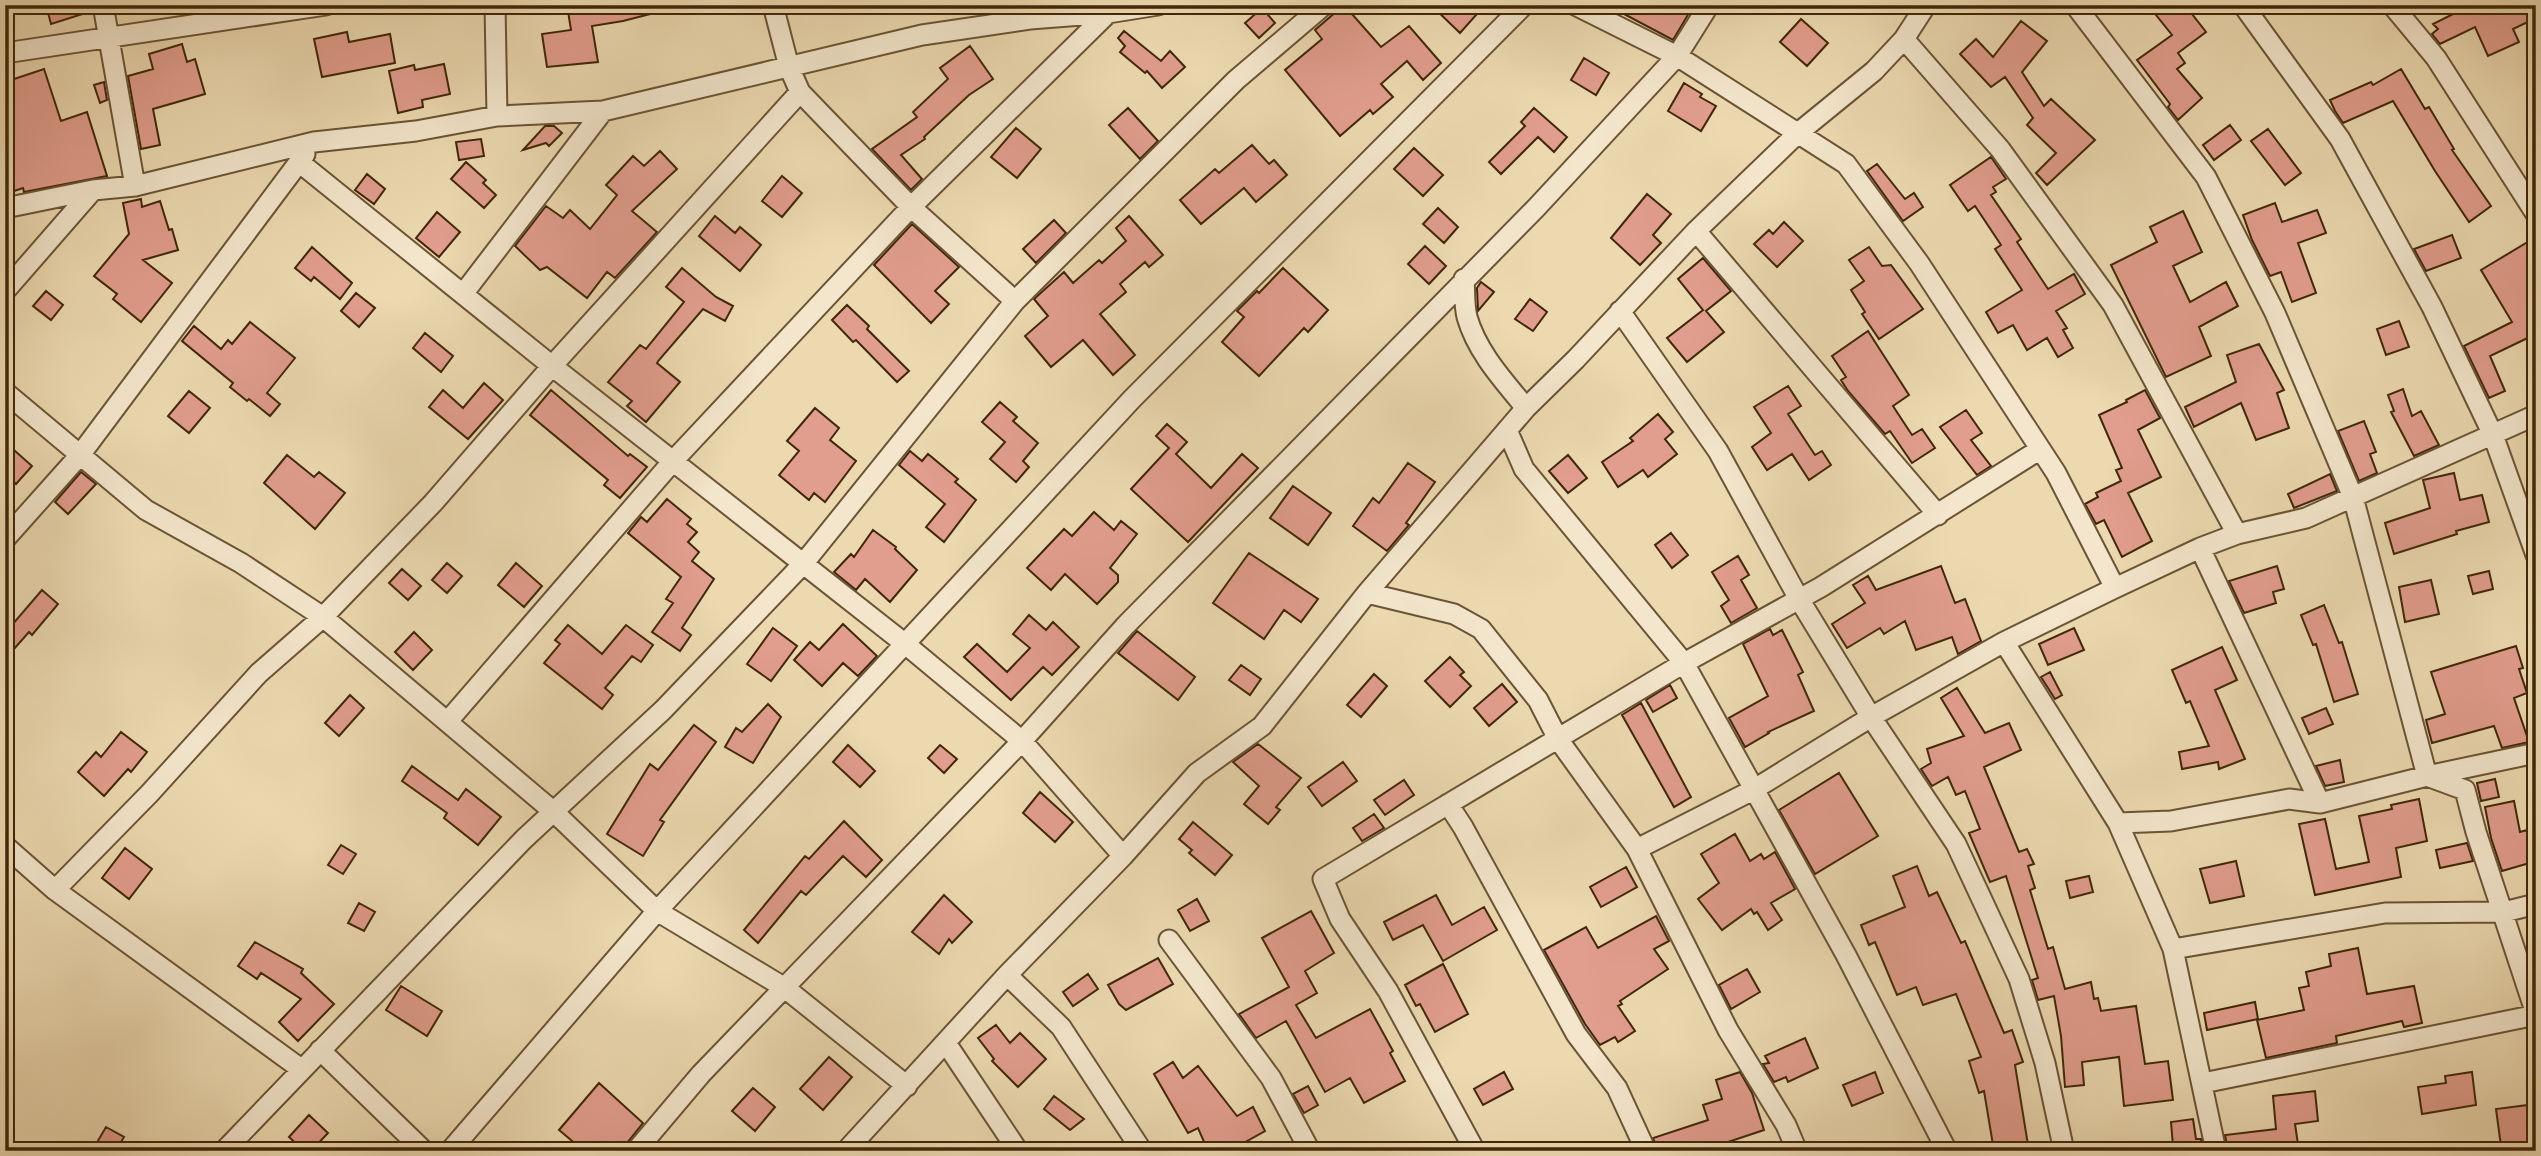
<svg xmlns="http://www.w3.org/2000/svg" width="2541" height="1156" font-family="'IM FELL Double Pica',serif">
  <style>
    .building { fill: #e19d8d; stroke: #40270a; stroke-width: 2 }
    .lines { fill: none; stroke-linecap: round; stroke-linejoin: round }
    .minor-casing { stroke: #6b5434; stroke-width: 23 }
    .minor { stroke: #f3e6cc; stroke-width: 19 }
  </style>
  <rect width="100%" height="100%" fill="#ecd9b0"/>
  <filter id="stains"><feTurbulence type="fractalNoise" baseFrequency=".00286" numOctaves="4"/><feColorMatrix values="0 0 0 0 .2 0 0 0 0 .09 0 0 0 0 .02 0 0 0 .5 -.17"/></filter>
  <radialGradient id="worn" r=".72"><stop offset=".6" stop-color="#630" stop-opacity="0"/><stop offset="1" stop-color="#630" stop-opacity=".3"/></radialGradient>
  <path class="building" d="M46 5H91L92 11 51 24Z
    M567 5H661L662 11 623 21 592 26 598 62 547 67 542 34 571 30Z
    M1344 5 1381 47 1409 26 1441 63 1423 80 1407 61 1381 84 1393 97 1373 114 1370 110 1340 136 1285 70 1322 39 1315 30Z
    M1431 5H1485L1460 33Z
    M1607 5H1692L1687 12 1689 13 1673 40Z
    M2148 5H2185L2206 32 2178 53 2185 63 2177 69 2202 98 2178 120 2168 107 2170 104 2137 60 2172 35Z
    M2471 5H2536V18L2513 29 2519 42 2488 56 2475 27 2440 44 2432 34 2438 29 2433 24Z
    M1262 8 1275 23 1259 38 1245 23Z
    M1801 19 1828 43 1807 66 1780 42Z
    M2021 21 2047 41 2022 72 2044 106 2051 99 2095 140 2047 185 2036 173 2056 153 2027 125 2033 118 2005 77 1991 87 1960 54 1976 39 1993 57Z
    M1124 31 1161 61 1170 51 1185 67 1162 88 1147 71 1145 73 1120 52 1125 46 1118 38Z
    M347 32 349 42 390 34 395 63 322 77 314 39Z
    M182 44 187 62 195 59 205 94 153 109 160 145 141 149 128 76 153 69 149 54Z
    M970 46 993 79 969 95 924 137 925 139 901 155 922 179 911 190 872 149 917 117 913 112 948 79 940 68Z
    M1584 58 1609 73 1596 95 1571 80Z
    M444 64 450 94 422 100 423 107 398 113 389 71 414 65 415 70Z
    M44 69 61 121 87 112 107 176 24 192 23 188 5 194V82Z
    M2401 69 2425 109 2429 107 2454 149 2452 150 2491 206 2469 222 2435 171 2393 101 2343 123 2335 111 2330 100 2371 82 2373 85Z
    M104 82 107 100 100 103 94 85Z
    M1684 83 1702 94 1700 97 1716 106 1701 131 1668 111Z
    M1128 108 1158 141 1140 159 1109 125Z
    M1534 108 1567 137 1554 152 1538 137 1501 174 1489 162 1525 126 1521 122Z
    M2230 125 2241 140 2214 160 2203 145Z
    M545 126H554L562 133 549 146 546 143 523 150Z
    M1016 128 1041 149 1017 178 991 157Z
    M2268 129 2301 173 2285 185 2251 141Z
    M481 139 484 156 459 160 456 142Z
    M1252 145 1269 164 1274 160 1287 175 1256 202 1244 188 1201 224 1180 200 1215 169 1219 173Z
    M1414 148 1443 175 1423 196 1394 169Z
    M660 151 677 169 632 211 657 232 615 278 607 272 587 298 547 267 540 270 515 246 546 206 563 218 570 210 590 229 617 195 606 185 633 156 644 166Z
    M1991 157 2006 179 1993 187 1996 192 1991 195 2021 239 2017 242 2048 289 2074 274 2085 294 2056 311 2067 328 2063 330 2073 348 2058 357 2047 338 2027 350 2013 325 1998 333 1986 312 2022 290 1995 249 2001 245 1975 206 1968 211 1950 185Z
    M466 162 486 180 483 183 496 195 484 208 451 179Z
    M1877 164 1905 199 1914 193 1923 207 1903 221 1867 171Z
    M367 174 385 189 374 204 355 190Z
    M782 176 802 193 782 217 762 201Z
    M1647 194 1671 214 1653 235 1661 243 1640 265 1611 238Z
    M141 199 142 207 160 201 169 230 172 229 178 250 143 260 172 283 141 322 113 299 117 294 94 276 129 234 123 203Z
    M2275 203 2282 222 2317 210 2326 233 2298 243 2316 293 2292 302 2281 272 2270 276 2252 240 2243 215Z
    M1438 208 1458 227 1444 243 1423 224Z
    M2183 211 2202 252 2173 266 2190 302 2226 282 2238 306 2199 327 2211 356 2166 377 2111 265 2157 242 2150 227Z
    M437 212 460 232 439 257 416 238Z
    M715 216 735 233 740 227 761 245 740 271 699 236Z
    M1129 216 1163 255 1149 267 1145 262 1120 284 1126 292 1100 314 1135 355 1113 375 1083 340 1051 367 1025 336 1048 316 1034 299 1064 272 1073 283 1099 260 1102 263 1126 241 1116 228Z
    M1054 220 1066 233 1036 263 1023 249Z
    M1784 222 1803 241 1777 267 1754 244 1769 230 1773 234Z
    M912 224 959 267 935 291 949 304 931 323 874 265Z
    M2452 235 2461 258 2426 271 2414 249Z
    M2536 237V296L2529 300 2536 314V334L2490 356 2505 391 2489 398 2464 346 2512 322 2481 270Z
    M1425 246 1446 266 1429 284 1408 264Z
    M312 247 352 283 340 299 314 277 311 281 295 268Z
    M1869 247 1882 266 1891 265 1923 309 1879 339 1862 314 1865 312 1851 290 1864 281 1849 260Z
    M1703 258 1731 291 1706 311 1724 332 1687 362 1667 338 1703 310 1678 279Z
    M682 268 716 297 733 306 725 321 703 309 659 360 657 363 680 382 646 422 627 406 632 401 608 382 640 345 646 349 684 302 666 287Z
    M1283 268 1328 310 1308 332 1304 328 1259 376 1222 342 1244 317 1237 311 1257 291 1259 293Z
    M1481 282 1494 292 1478 311 1477 288Z
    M46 291 63 305 51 320 33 306Z
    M356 293 375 308 359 327 341 311Z
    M1530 299 1547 312 1533 331 1515 319Z
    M847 305 869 326 867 329 909 371 897 382 856 340 853 342 832 320Z
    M2399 321 2409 347 2386 355 2377 329Z
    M250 322 295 358 267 393 280 404 270 416 249 399 247 401 230 387 233 383 182 341 194 326 221 349 228 340 232 344Z
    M1868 331 1909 395 1893 406 1912 435 1922 429 1935 448 1912 463 1890 431 1885 434 1848 391 1841 380 1846 377 1832 356Z
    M425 333 453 356 441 372 413 348Z
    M2259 344 2284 390 2277 393 2289 428 2256 440 2241 403 2194 427 2185 407 2236 382 2227 355Z
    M484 383 503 400 468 439 429 407 443 390 463 408Z
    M1788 386 1801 406 1788 414 1815 455 1822 451 1831 465 1809 480 1792 454 1767 470 1752 447 1771 433 1754 407Z
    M2403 389 2412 416 2421 411 2439 445 2414 456 2391 412 2394 411 2388 395Z
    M551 390 628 456 630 454 647 467 620 498 604 485 608 480 530 415Z
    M2145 390 2160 418 2138 430 2161 477 2128 493 2152 541 2122 557 2104 520 2096 524 2085 504 2098 497 2096 493 2121 481 2116 470 2122 468 2099 415 2127 402 2126 400Z
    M189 391 210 408 189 433 168 416Z
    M1000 402 1017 417 1013 421 1038 443 1023 461 1029 467 1016 482 990 459 1005 442 982 422Z
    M815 408 839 428 830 440 856 461 825 502 814 493 809 500 779 475 799 451 787 441Z
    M1966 410 1982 433 1971 440 1991 466 1977 475 1940 427Z
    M1658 414 1673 432 1665 439 1677 454 1648 477 1643 470 1618 487 1602 462 1633 441 1630 438Z
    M2364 421 2376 452 2370 454 2377 473 2359 481 2338 431Z
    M1167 424 1187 442 1176 454 1211 488 1242 454 1258 468 1188 542 1131 489 1169 448 1156 436Z
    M5 442 32 466 16 484 5 474Z
    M910 451 922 461 928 454 958 479 955 482 976 500 944 542 926 527 945 504 899 465Z
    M287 455 314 477 319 472 345 493 315 529 264 483Z
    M1568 455 1587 478 1568 493 1549 471Z
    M1408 463 1435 482 1406 523 1409 525 1387 551 1353 526 1373 498 1379 503Z
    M81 472 96 484 68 514 55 502Z
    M2454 473 2460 500 2482 495 2489 522 2456 531 2457 534 2394 554 2385 523 2430 508 2423 480Z
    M2330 474 2337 491 2294 508 2288 494Z
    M1293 486 1331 513 1308 545 1270 518Z
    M667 499 691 519 687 524 697 532 688 542 699 552 692 561 714 579 682 628 691 635 680 651 652 632 673 603 666 599 681 577 628 533 641 517 647 522Z
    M1094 512 1114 530 1121 521 1137 534 1110 568 1118 575V582L1097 604 1065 574 1051 590 1027 568 1064 529 1072 536Z
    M873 530 896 547 895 549 917 570 890 602 865 579 856 590 834 572 851 554 854 557Z
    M1671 533 1688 555 1672 568 1655 545Z
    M1249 553 1318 599 1301 622 1284 610 1264 639 1213 603Z
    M1738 556 1749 575 1741 580 1757 608 1731 623 1721 606 1729 600 1712 572Z
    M447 563 462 576 447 593 432 580Z
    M516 563 542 586 524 607 498 585Z
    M1941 566 1955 603 1965 599 1981 641 1958 654 1952 637 1916 650 1905 621 1884 634 1880 628 1847 648 1832 624 1865 603 1853 585 1868 576 1876 590Z
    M2277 566 2284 589 2273 592 2276 603 2244 613 2229 581Z
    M402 569 421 586 408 600 389 583Z
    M2489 571 2493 589 2473 594 2468 576Z
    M2431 580 2439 614 2405 622 2399 587Z
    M42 590 58 604 32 635 29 632 5 659V633Z
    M2324 605 2339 643 2342 642 2358 694 2334 702 2316 644 2313 645 2301 615Z
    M1029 615 1046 630 1053 622 1079 647 1052 675 1043 667 1011 700 964 657 977 644 1007 672 1030 648 1013 634Z
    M843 624 877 656 858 676 843 663 822 686 794 660 810 642 819 650Z
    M568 625 602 654 626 625 653 645 641 662 632 656 605 688 613 695 602 709 544 663 560 644 555 640Z
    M773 628 797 646 771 681 747 664Z
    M2074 628 2084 650 2048 665 2039 644Z
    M1770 629 1773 635 1782 630 1803 672 1798 675 1814 711 1768 732 1769 733 1745 747 1729 718 1768 696 1743 644Z
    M1137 631 1195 677 1178 700 1118 653Z
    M414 632 432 650 413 670 395 652Z
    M2516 646 2523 668 2519 669 2527 693 2514 698 2529 742 2502 748 2494 726 2432 743 2426 720 2445 714 2431 672Z
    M2222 647 2237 680 2215 690 2245 759 2219 769 2218 762 2182 769 2179 752 2209 746 2190 701 2186 703 2172 670Z
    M1450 657 1464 672 1460 675 1471 686 1450 707 1425 681Z
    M1241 665 1261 679 1250 695 1229 680Z
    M2050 672 2062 695 2055 699 2041 677Z
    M1374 674 1387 686 1361 717 1347 705Z
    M1502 684 1517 702 1489 726 1474 708Z
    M1670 685 1677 698 1653 712 1646 700Z
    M1957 688 1985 733 2009 723 2021 750 1984 767 2019 852 2027 849 2034 864 2028 866 2035 888 2030 890 2048 949 2053 947 2065 989 2091 982 2094 999 2098 998 2101 1011 2136 1006 2145 1064 2168 1061 2173 1100 2124 1106 2119 1057 2082 1062 2084 1085 2065 1087 2061 1036 2054 996 2038 1000 2032 980 2038 978 2006 876 1990 882 1969 833 1980 829 1965 791 1956 795 1948 777 1932 786 1921 769 1931 763 1927 749 1964 736 1941 698Z
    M350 695 364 708 339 736 325 723Z
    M1641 703 1691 797 1674 807 1622 715Z
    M768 704 781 717 753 763 725 747 736 728 742 732Z
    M2326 708 2333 724 2309 734 2302 718Z
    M694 725 716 742 660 820 664 822 643 856 607 834 650 764 658 770Z
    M121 732 147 752 131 772 128 769 104 796 78 772 96 752 101 757Z
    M1258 744 1301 778 1276 807 1280 810 1268 824 1244 804 1259 786 1233 762Z
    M848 745 875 771 860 787 833 762Z
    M940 745 957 759 944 773 928 758Z
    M2340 760 2344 782 2325 786 2316 766Z
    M1343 762 1357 781 1322 806 1308 787Z
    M412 766 458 800 466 789 501 817 478 845 444 818 447 813 402 781Z
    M1839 773 1878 836 1815 874 1779 810Z
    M2495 779 2499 797 2481 801 2477 783Z
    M1404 780 1414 795 1385 815 1374 800Z
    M1040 792 1073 822 1055 842 1023 813Z
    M2419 799 2427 841 2396 848 2401 877 2315 895 2299 824 2325 819 2336 869 2369 862 2359 816 2392 809 2391 805Z
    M2514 801 2520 832 2527 830 2533 862 2502 871 2491 838 2485 807Z
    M1374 814 1384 828 1362 841 1353 828Z
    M844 821 882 860 866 877 843 856 806 895 801 891 758 943 744 930 805 856 809 859Z
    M1193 822 1232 855 1215 875 1189 853 1192 850 1179 839Z
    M1735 834 1750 861 1761 854 1764 859 1775 852 1794 887 1795 889 1771 903 1782 920 1768 930 1757 912 1754 914 1751 909 1722 930 1698 899 1719 883 1701 854Z
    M2467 843 2473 861 2440 868 2436 850Z
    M341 845 356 854 343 874 328 865Z
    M125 848 152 869 129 899 102 878Z
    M2236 861 2244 896 2210 903 2200 869Z
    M1917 866 1929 896 1937 892 1961 943 1965 941 2004 1033 2012 1030 2023 1062 2015 1065 2029 1151H1994L1984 1091 1979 1093 1969 1061 1981 1057 1956 994 1923 1005 1916 987 1897 995 1875 942 1869 945 1861 925 1905 907 1893 876Z
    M1626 867 1637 887 1601 907 1590 887Z
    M2089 876 2093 892 2070 898 2066 881Z
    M944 895 972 922 952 943 949 939 939 954 912 932Z
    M1436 895 1452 925 1484 907 1497 930 1443 961 1423 925 1393 940 1384 922Z
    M1197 899 1209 921 1190 931 1178 910Z
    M359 903 375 912 364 931 348 923Z
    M1311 911 1334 953 1305 971 1317 993 1296 1005 1316 1038 1370 1009 1393 1051 1390 1053 1405 1081 1364 1103 1350 1078 1325 1092 1286 1021 1256 1038 1239 1014 1289 987 1262 938Z
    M1656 916 1669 941 1654 949 1668 969 1620 1001 1622 1004 1618 1006 1635 1031 1618 1042 1615 1037 1600 1045 1585 1024 1544 950 1586 927 1598 948Z
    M255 942 303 969 301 973 334 1004 298 1041 279 1022 301 999 261 973 257 979 238 966Z
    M2358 948 2367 994 2414 986 2422 1023 2404 1027 2402 1021 2336 1036 2337 1043 2266 1058 2257 1020 2304 1010 2299 988 2309 986 2306 972 2331 966 2329 954Z
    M1158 958 1173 984 1126 1010 1119 1004 1108 985Z
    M1443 964 1468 1014 1435 1032 1420 1004 1416 1006 1405 985Z
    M1747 969 1760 992 1731 1009 1719 985Z
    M1088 974 1098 989 1073 1006 1063 992Z
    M401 986 442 1011 427 1036 386 1010Z
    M2255 1002 2258 1019 2207 1030 2204 1013Z
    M996 1025 1010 1043 1020 1033 1046 1059 1018 1087 992 1061 994 1059 978 1038Z
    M1805 1038 1818 1068 1788 1082 1786 1077 1774 1082 1763 1064 1769 1063 1765 1056Z
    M829 1057 852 1077 823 1110 800 1089Z
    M1173 1062 1183 1078 1198 1066 1237 1116 1253 1107 1265 1131 1229 1151H1208L1198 1128 1188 1133 1154 1074Z
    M1504 1072 1513 1089 1483 1105 1474 1089Z
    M1740 1072 1752 1093 1764 1130 1701 1151H1658L1653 1138 1708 1120 1703 1105 1722 1099 1716 1080Z
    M1875 1072 1883 1093 1852 1106 1843 1085Z
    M2472 1072 2476 1105 2422 1114 2418 1087 2446 1083 2445 1076Z
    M599 1083 643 1123 627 1143 624 1151H584L559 1130Z
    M1308 1086 1318 1105 1304 1113 1293 1094Z
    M753 1088 775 1107 755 1131 732 1111Z
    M2315 1091 2318 1121 2295 1124 2299 1151H2228L2225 1135 2276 1129 2273 1096Z
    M1054 1096 1084 1119 1070 1130 1044 1109Z
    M2536 1104V1141L2501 1146 2496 1109Z
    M309 1115 328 1133 311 1151H304L289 1137Z
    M2193 1119 2196 1139H2201L2203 1151H2191V1143L2173 1146 2171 1122Z
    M106 1127 124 1137 116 1151H92Z"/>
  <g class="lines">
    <defs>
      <path id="minor" d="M103 5 135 186
        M495 5 497 116
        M773 5 789 67 800 92 911 207 1015 301
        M1575 5 1677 56 1846 164 1919 263 2056 473 2115 588
        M2075 5 2206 177 2275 313 2353 497 2427 776 2465 790 2476 832 2536 1014
        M2243 5 2340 139 2432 307 2493 435 2536 555
        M2392 5 2436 58 2536 214
        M1904 39 2000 149 2113 305 2237 534
        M5 53 326 5
        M299 162 552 366 904 643 1022 741 1123 856
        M5 208 93 190 135 186 314 142 416 131 497 116 603 111 922 35 1030 19 1108 13 1158 5
        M1696 231 1938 515
        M1464 279C1465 291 1464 305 1467 317 1477 352 1503 380 1526 408
        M5 291 93 190
        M463 294 603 111
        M1620 311 1718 451 1799 599 1871 717 1956 844 2019 979 2045 1063 2064 1151
        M5 392 146 510 241 563 323 617 554 812 657 911 785 988 907 1086
        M1507 430 1524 469 1684 663 1846 955 1947 1151
        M5 539 80 455 305 154
        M2200 548 2320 803
        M1367 593 1454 614 1481 629 1538 700 1558 739 1637 849 1728 1030 1786 1125 1797 1151
        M2004 642 2118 823 2173 949 2216 1151
        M448 721 673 461 911 207 1108 13
        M1448 804 1463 827 1576 1034 1617 1088 1646 1151
        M2118 823 2171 821 2289 799 2320 803 2427 776 2536 753
        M5 846 55 890 301 1069
        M1637 849 1753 790 1871 717 2004 642 2115 588 2200 548 2237 534 2306 518 2536 415
        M55 890 149 794 259 673 323 617 433 503 552 366 800 92
        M1169 940 1271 1078 1310 1151
        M2173 949 2385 913 2504 912 2536 904
        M1007 975 1061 1027 1142 1151
        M946 1043 1018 1151
        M320 1050 424 1151
        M2203 1083 2536 1015
        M224 1151 524 839 663 710 803 564 1015 301 1236 80 1324 5
        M450 1151 657 911 1132 399 1524 5
        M636 1151 701 1074 1022 741 1126 625 1536 208 1677 56 1709 5
        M846 1151 1007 975 1123 856 1197 773 1262 726 1367 593 1526 408 1576 359 1696 231 1798 133 1874 71 1904 39 1926 5
        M1475 1151 1388 991 1340 919 1323 879 1684 663 1821 587 2039 450"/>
    </defs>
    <use href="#minor" class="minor-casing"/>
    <use href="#minor" class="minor"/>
  </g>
  <rect width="2541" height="1156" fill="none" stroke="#ecd9b0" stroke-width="28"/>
  <rect x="7" y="7" width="2527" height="1142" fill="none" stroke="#40270a" stroke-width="3.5"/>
  <rect x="14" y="14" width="2513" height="1128" fill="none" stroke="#40270a" stroke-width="2"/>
  <rect width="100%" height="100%" filter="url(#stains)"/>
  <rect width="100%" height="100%" fill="url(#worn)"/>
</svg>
